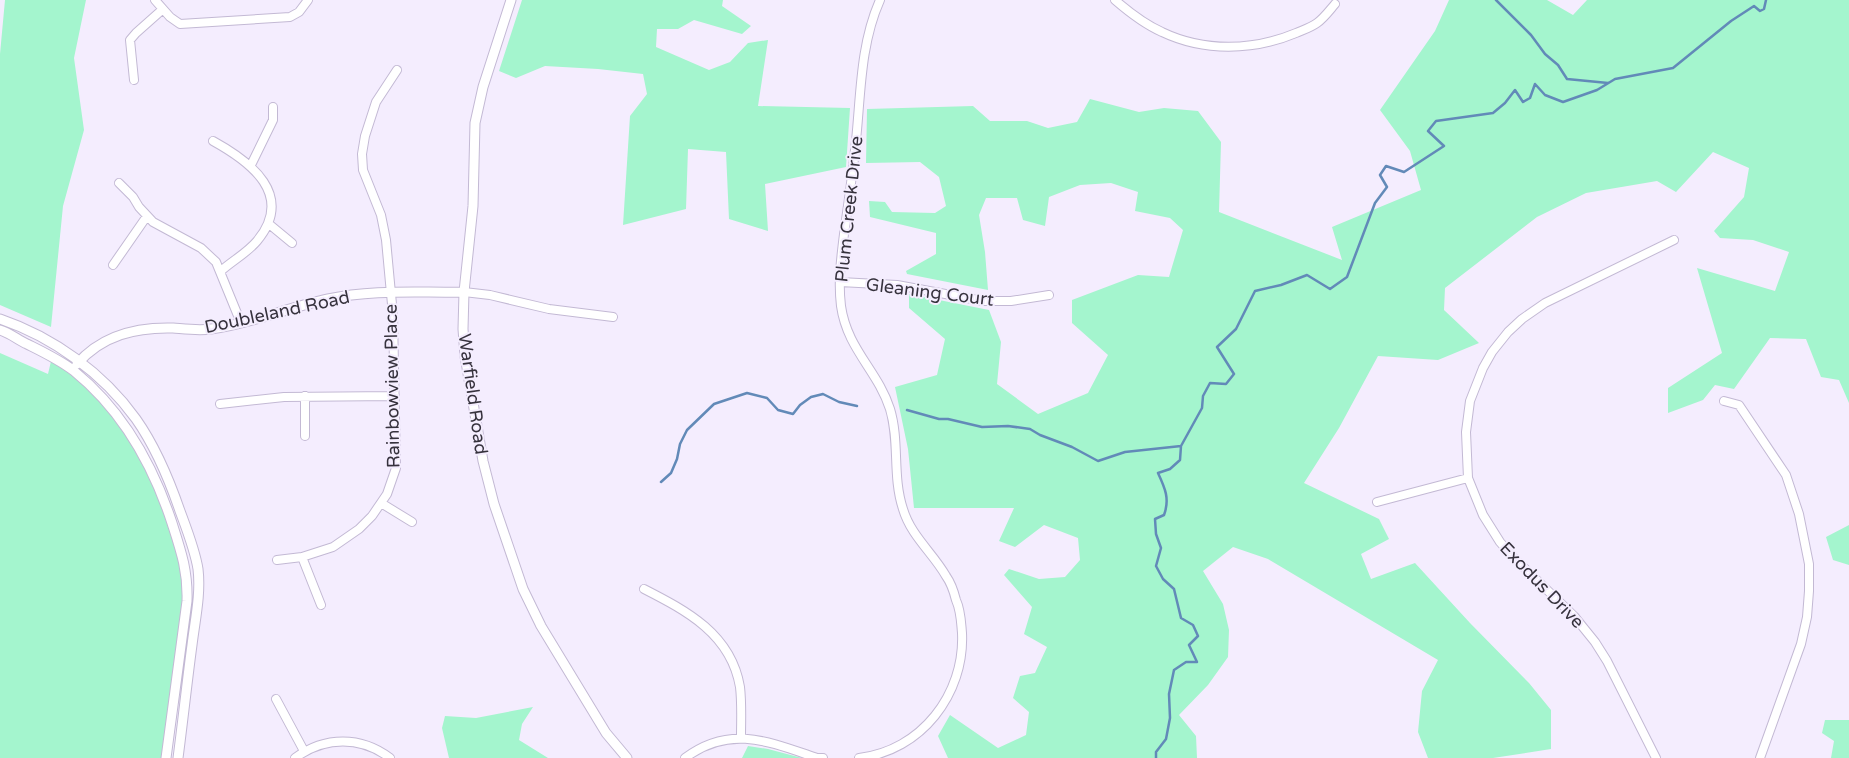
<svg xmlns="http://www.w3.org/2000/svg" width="1849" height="758" font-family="'Varela Round',sans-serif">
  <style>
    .green { fill: #a4f5ce }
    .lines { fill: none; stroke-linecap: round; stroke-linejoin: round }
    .stream { stroke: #628ab8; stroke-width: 2.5 }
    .minor-casing { stroke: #c3b9d4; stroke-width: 10 }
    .tertiary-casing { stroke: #c3b9d4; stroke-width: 11 }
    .minor { stroke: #fff; stroke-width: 8 }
    .tertiary { stroke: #fff; stroke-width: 9 }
    .labels { text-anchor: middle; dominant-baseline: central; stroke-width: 4; stroke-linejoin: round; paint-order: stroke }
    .street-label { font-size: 18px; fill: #36323d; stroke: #f4edfe }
  </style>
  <rect width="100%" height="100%" fill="#f4edfe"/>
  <path class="green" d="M5 0H86L74 58 84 130 63 206 51 327 0 305V54Z
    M522 0H723L722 6 751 26 742 34 694 20 678 29H657L656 47 709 70 730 62 748 43 768 40 758 106 850 108 846 167 765 184 768 231 729 219 726 152 688 149 686 209 623 225 630 116 647 94 643 74 598 69 545 66 516 78 499 71Z
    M1449 0H1547L1573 15 1587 0H1849V403L1839 380 1821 377 1806 339 1770 338 1734 389 1715 385 1703 400 1668 413V388L1722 353 1697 268 1775 291 1789 252 1753 240 1720 238 1714 231 1744 197 1749 168 1713 152 1676 192 1657 181 1586 193 1537 217 1445 288 1444 310 1479 343 1438 360 1378 356 1339 428 1304 483 1379 519 1389 539 1361 554 1371 579 1415 563 1470 623 1529 683 1551 710V749L1493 758H1428L1418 732 1422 691 1438 660 1268 559 1233 547 1203 571 1223 604 1229 630 1228 657 1208 685 1179 715 1196 736 1197 758H948L938 736 950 715 998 748 1026 735 1029 712 1013 698 1020 676 1035 673 1047 647 1024 634 1032 607 1004 575 1009 569 1039 579 1065 577 1080 560 1078 538 1044 525 1015 547 999 541 1014 508H914L908 449 895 387 937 375 945 339 909 308V294L989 310 1001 342 997 384 1038 414 1088 393 1108 355 1072 323V300L1138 275 1169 277 1183 230 1170 218 1135 211 1138 192 1111 183 1080 185 1049 197 1045 226 1023 220 1017 198H986L979 215 985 252 988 290 907 274 906 271 936 254V233L870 217 869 201 885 202 892 212 935 213 946 206 939 177 920 162 866 163 867 109 973 106 990 121H1027L1048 128 1077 122 1090 99 1139 112 1164 108 1198 111 1221 142 1219 212 1342 260 1332 227 1421 190 1410 151 1380 110 1435 31Z
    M0 353 48 374 52 357 95 390 147 461 188 579 166 758H0Z
    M1849 525V565L1833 560 1826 537Z
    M533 707 522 724 519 740 548 758H449L442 728 445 716 476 718Z
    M1825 720H1849V758H1831L1834 741 1822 733Z
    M748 746 768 749 802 758H742Z"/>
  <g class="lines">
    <path class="stream" d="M1496 0 1531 35 1545 54 1558 65 1567 79 1608 83
      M907 410 939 419H948L982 427 1008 426 1030 429 1040 435 1072 447 1098 461 1125 452 1181 446
      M661 482 671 473 677 459 680 444 687 430 714 404 747 393 767 398 778 410 793 414 800 405 811 397 823 394 839 402 857 406
      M1156 758V752L1166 739 1170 718 1169 694 1174 670 1186 662H1197L1189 645 1198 636 1193 625 1181 618 1174 589 1163 579 1156 566 1161 548 1156 534 1155 519 1164 515C1170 499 1165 488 1158 473L1170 469 1180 460 1181 446 1202 408 1203 396 1210 383 1226 384 1234 374 1217 347 1236 329 1255 291 1281 285 1307 275 1330 289 1347 277 1375 203 1387 187 1380 175 1386 166 1404 172 1444 146 1428 131 1436 121 1493 113 1505 103 1515 90 1523 102 1530 98 1535 84 1545 95 1563 102 1597 90 1615 79 1673 68 1731 21 1754 6 1760 11 1764 9 1766 0"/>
    <defs>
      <path id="minor" d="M155 0 170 17 180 24 290 17 299 12 308 0
        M1115 0C1130 13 1144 24 1162 32 1204 52 1253 51 1296 33 1303 30 1310 28 1317 23 1324 18 1329 11 1335 4
        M134 80 130 40 136 33 163 9
        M213 141C251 162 295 195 257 241 247 253 232 261 221 271
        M251 165 273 120V107
        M119 183 133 197 139 207 153 222 201 248 216 262 241 323
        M269 224 292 243
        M113 265 147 216
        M840 282 897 285 983 301H1011L1049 295
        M464 292 490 295 549 309 613 317
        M305 396V436
        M1724 401 1739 405 1786 475 1799 514 1809 564V591L1807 617 1801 644 1760 758
        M220 404 284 397 395 396
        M1377 502 1468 478
        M381 503 412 522
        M302 557 321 605
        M277 560 302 557 333 547 359 529 372 516 387 494 396 468 393 315 386 240 381 215 363 170 362 154 365 136 376 102 397 70
        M644 589C687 611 731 634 740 687 742 704 741 721 741 737
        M276 699 304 751
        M295 758C325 736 361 736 390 758
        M685 758C730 724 770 742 817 758H823
        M859 758C921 751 965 694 962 633 961 622 961 611 956 600 954 592 951 583 946 576 933 553 911 536 903 509 892 476 900 442 890 409 878 371 847 349 841 306 838 282 841 258 844 234 848 206 852 178 855 150 861 100 859 47 880 0
        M1656 758 1607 661 1595 642 1574 616 1514 558 1500 542 1483 515 1468 478 1466 432 1470 401 1483 368 1492 352 1508 332 1522 319 1545 303 1674 240"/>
      <path id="tertiary" d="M511 0 483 87 475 123 473 206 464 292 463 329 465 356 483 461 494 504 523 589 541 626 606 733 627 758
        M0 319C53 337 103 373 136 419 155 446 169 479 180 511 187 530 195 550 198 569 201 594 195 620 192 645 187 682 183 720 178 758
        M0 330C10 333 18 340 27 344 43 352 60 360 74 371 122 410 153 465 172 523 181 551 188 571 187 601L166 758
        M77 364C102 335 136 327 173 328 185 329 199 331 211 329 251 324 289 307 328 299 372 289 420 293 464 292"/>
    </defs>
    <use href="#minor" class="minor-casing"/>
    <use href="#tertiary" class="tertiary-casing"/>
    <use href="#minor" class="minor"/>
    <use href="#tertiary" class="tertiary"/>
  </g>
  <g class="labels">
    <g class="street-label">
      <text transform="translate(849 209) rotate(-84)">Plum Creek Drive</text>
      <text transform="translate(930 292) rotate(7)">Gleaning Court</text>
      <text transform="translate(277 312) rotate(-12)">Doubleland Road</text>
      <text transform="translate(392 386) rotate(-91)">Rainbowview Place</text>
      <text transform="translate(473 394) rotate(82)">Warfield Road</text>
      <text transform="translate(1542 585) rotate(46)">Exodus Drive</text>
    </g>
  </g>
</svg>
